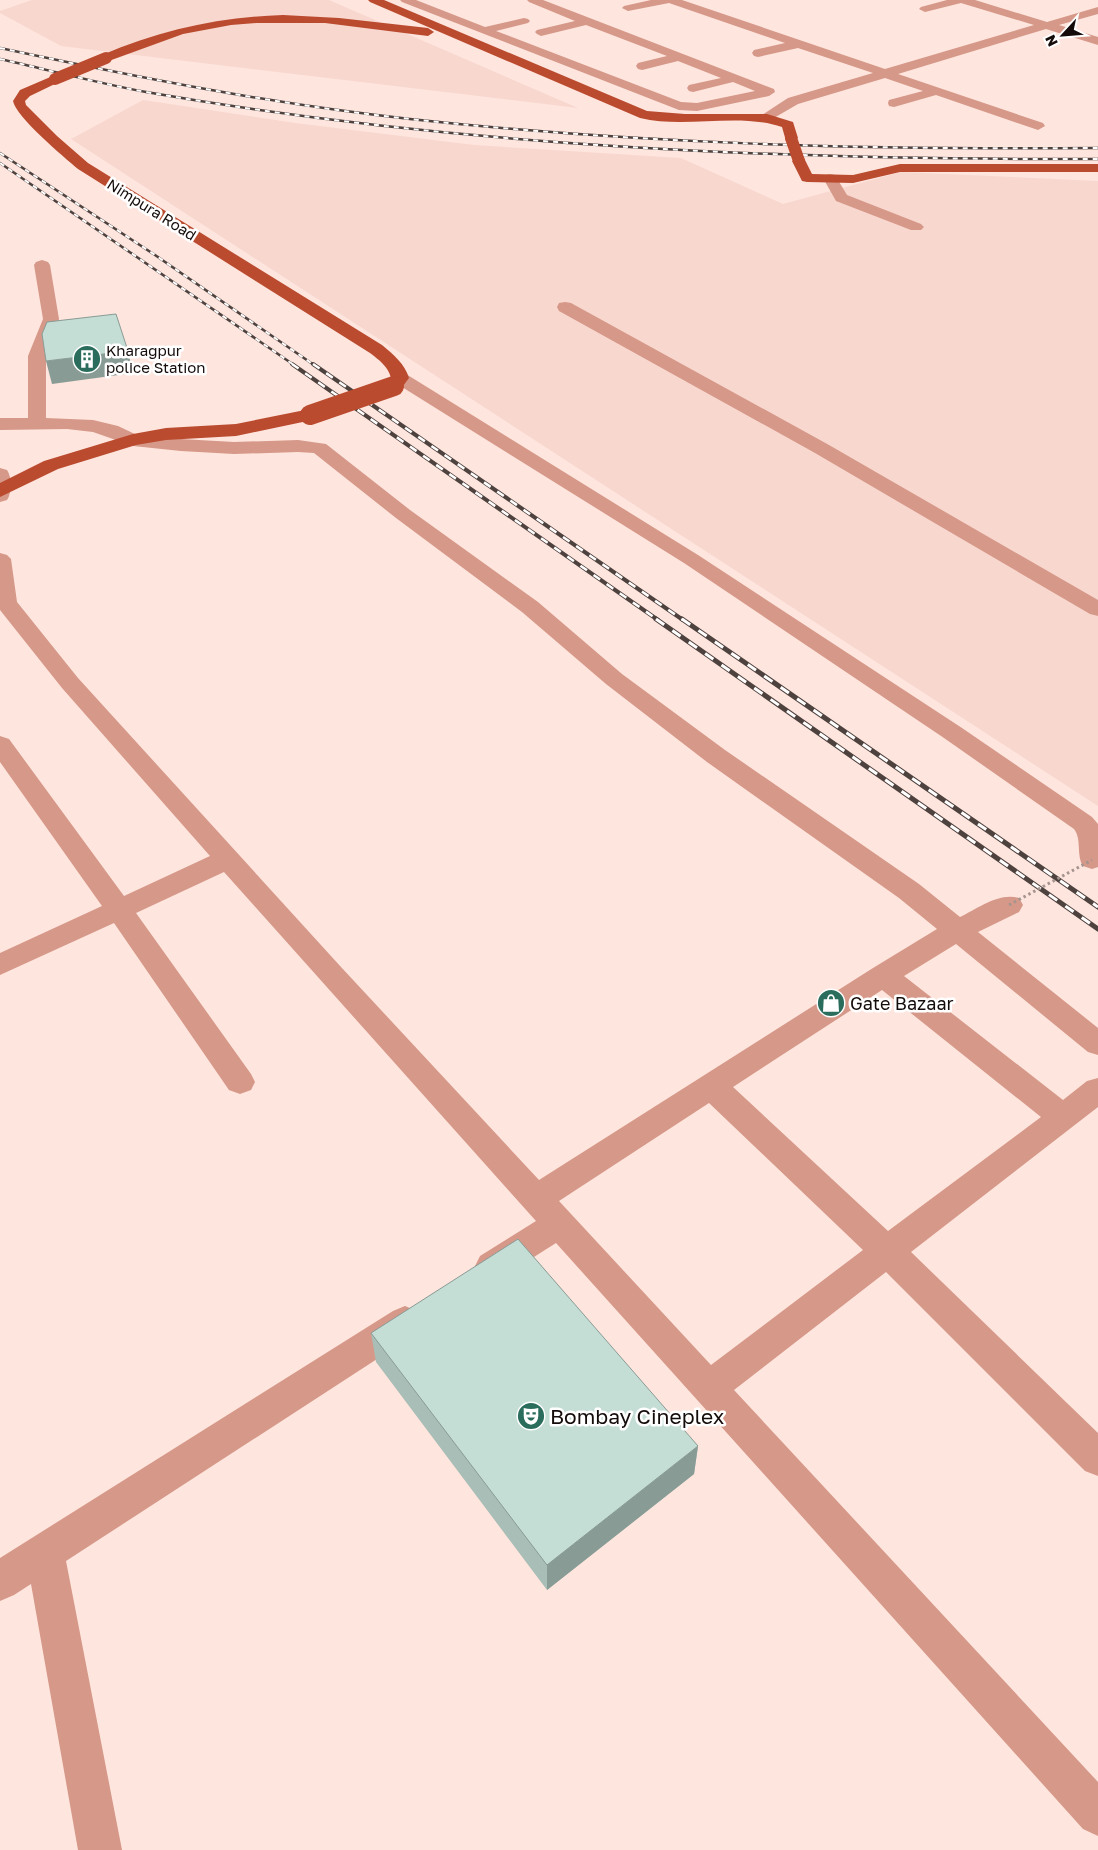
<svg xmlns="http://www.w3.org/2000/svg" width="1098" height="1850" font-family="'Golos Text',sans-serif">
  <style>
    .built { fill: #f8d7cf }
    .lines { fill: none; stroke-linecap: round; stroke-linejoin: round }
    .minor { fill: #d69888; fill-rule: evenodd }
    .major { fill: #ba4b2f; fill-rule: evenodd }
    .rail-far2-casing { stroke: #4e423f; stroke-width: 2.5 }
    .rail-far1-casing { stroke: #4e423f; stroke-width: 4 }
    .rail-casing { stroke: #4e423f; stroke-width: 5 }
    .rail-far2 { stroke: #fff; stroke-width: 2; stroke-dasharray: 5; stroke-linecap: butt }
    .rail-far1 { stroke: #fff; stroke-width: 2.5; stroke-dasharray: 8; stroke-linecap: butt }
    .rail { stroke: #fff; stroke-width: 3; stroke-dasharray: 10; stroke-linecap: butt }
    .path-bridge { stroke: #a6948e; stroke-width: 3; stroke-dasharray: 2.5 3; stroke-linecap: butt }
    .major-bridge-far1 { stroke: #ba4b2f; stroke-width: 12 }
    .major-bridge { stroke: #ba4b2f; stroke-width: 20 }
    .wall { fill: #a9beb7 }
    .shaded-wall { fill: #899b95 }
    .building { fill: #c4ddd5; stroke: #899b95 }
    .labels { text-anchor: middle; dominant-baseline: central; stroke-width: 5; stroke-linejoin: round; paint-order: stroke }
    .far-street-label { font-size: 15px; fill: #140c0a; stroke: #fff }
    .far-poi-label { font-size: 15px; fill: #140c0a; stroke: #fff; text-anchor: start }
    .poi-label { font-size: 18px; fill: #140c0a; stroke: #fff; text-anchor: start }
    .near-poi-label { font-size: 21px; fill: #140c0a; stroke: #fff; text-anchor: start }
  </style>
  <rect width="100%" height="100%" fill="#fee5de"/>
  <path class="built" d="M32 0H329L578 108 61 46 0 13V11Z
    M143 100 295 123 474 145 681 158 783 204 901 172 1098 181V806L71 139Z"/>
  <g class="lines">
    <path class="minor" d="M400 0H416L485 27 524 18 528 19 530 21 528 23 496 31 681 102 697 103 755 91 733 82 693 92 689 91 687 88 689 85 721 78 678 61 642 70 638 69 636 66 638 63 667 56 586 25 541 36 537 34 535 32 537 30 575 21 529 2 527 0H543L774 89 775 92 769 96 697 111 679 110 402 2Z
      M651 0H682L885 69 1034 25 961 3 925 12 919 9 921 7 947 0H975L1047 22 1098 7V14L1059 25 1098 37V45L1046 29 898 74 1043 123 1045 126 1038 130 936 95 894 107 889 106 888 103 889 100 923 91 885 78 798 104 767 122 760 118 762 115 788 98 873 73 798 48 758 57 754 56 752 53 754 50 785 43 669 3 628 11 622 8 624 6Z
      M830 174 835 175 847 195 921 224 924 227 921 230H911L836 201 823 178 825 175Z
      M42 260 48 262 50 265 59 319 46 356V418L93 420 118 426 137 435 181 439 234 442 298 440 326 444 410 510 538 602 622 674 725 750 919 884 960 917C977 909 999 892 1019 898L1023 905 1019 912 978 932 1098 1028V1055L1088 1052 956 944 904 976 1063 1100 1087 1081 1098 1078V1107L911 1252 1098 1433V1476L1085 1471 886 1272 734 1390 1098 1782V1836L1083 1829 556 1243 504 1276 492 1281 480 1276 475 1266 480 1256 536 1221 224 872 136 913 251 1074 255 1082 251 1090 240 1094 229 1090 114 923 0 975V953L102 906 0 762V736L9 739 124 896 210 856 62 688 0 610V553L7 555 11 559 17 602 78 678 341 967 539 1180 873 968 937 929 899 898 707 762 606 684 522 612 396 518 314 453 298 452 234 454 181 451 133 446 93 432 67 429 0 430V418H28V356L43 319 34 265 36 262ZM882 990 1041 1117 888 1231 733 1087ZM709 1103 863 1250 711 1365 559 1201Z
      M565 302 571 303 829 445 1098 600V616L1090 614 815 453 559 311 557 307 559 303Z
      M400 373 406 374 698 555 962 728 1092 817 1098 824V867L1092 869 1083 866C1076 855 1082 839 1074 829L944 738 684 563 394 382 391 378 394 374Z
      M0 468 7 470C12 477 12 493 7 500L0 502Z
      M405 1306 417 1311 422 1322 417 1333 66 1561 122 1850H78L31 1584 14 1595 0 1601V1558L393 1311Z"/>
    <path class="major" d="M368 0H384L647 111 685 114H767L793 122 798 138 791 142 786 141 782 127C737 112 686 129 640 118L370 2Z
      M283 15 339 18 428 28 434 32 428 36 325 23H257L231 25 183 34 106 62 100 58 102 55C161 30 219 17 283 15Z
      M55 75 61 79 59 82 30 96 25 101 26 105 57 136 88 163 382 345C393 354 405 364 409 378L400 390 394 391 388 390 385 386 391 378C388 366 379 360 370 353L78 169C64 157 16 117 13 101L20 90Z
      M799 157 804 158 812 174 853 175 900 164H1098V172H900L853 183 807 182 802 181 792 161Z
      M310 409 317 411 319 415 317 419 236 436 166 440 136 445 58 469 0 497V483L44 461 133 434 166 428 236 424Z"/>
    <defs>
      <path id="rail-far2" d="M0 48C136 77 272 104 410 119 639 144 868 150 1098 148
        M0 59C49 70 97 83 146 92 461 147 780 160 1098 159
        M0 153 155 255 314 365
        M0 163 294 365"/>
      <path id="rail-far1" d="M292 364 658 620
        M313 364 683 620"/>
      <path id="rail" d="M656 619 1098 929
        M682 619 1098 907"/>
    </defs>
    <use href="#rail-far2" class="rail-far2-casing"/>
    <use href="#rail-far1" class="rail-far1-casing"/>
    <use href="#rail" class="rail-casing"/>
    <use href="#rail-far2" class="rail-far2"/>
    <use href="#rail-far1" class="rail-far1"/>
    <use href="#rail" class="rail"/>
    <path class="path-bridge" d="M1009 905 1092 860"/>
    <path class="major-bridge-far1" d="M55 79 106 58
      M791 138 799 161"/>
    <path class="major-bridge" d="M310 415 394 386"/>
  </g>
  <path class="wall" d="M371 1333 698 1446 694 1474 547 1590 376 1362Z"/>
  <path class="shaded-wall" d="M128 351 133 373 52 384 46 361Z
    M698 1446 694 1474 547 1590V1565Z"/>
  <path class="building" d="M116 314 128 351 46 361 42 334 47 322Z
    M518 1239 698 1446 547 1565 371 1333Z"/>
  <defs>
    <symbol id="building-disc" viewBox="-11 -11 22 22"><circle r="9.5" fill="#2b6d5c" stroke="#fff"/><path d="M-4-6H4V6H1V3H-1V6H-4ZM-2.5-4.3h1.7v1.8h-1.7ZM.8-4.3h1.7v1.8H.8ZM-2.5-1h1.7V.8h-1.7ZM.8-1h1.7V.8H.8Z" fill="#fff"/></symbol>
    <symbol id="shop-disc" viewBox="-11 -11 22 22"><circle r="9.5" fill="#2b6d5c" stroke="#fff"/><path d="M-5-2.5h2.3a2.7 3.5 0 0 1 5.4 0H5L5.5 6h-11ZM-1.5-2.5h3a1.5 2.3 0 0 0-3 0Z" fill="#fff"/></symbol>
    <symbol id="theatre-disc" viewBox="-11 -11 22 22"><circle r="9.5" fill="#2b6d5c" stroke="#fff"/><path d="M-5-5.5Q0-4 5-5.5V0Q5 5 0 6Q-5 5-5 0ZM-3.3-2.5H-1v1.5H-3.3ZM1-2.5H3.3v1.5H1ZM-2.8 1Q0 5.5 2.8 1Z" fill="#fff"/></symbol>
  </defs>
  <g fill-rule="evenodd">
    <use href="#building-disc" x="71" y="343" width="32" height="32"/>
    <use href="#shop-disc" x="815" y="987" width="32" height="32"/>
    <use href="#theatre-disc" x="515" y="1400" width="32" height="32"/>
  </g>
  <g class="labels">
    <g class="far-street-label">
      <text transform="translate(152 209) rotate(32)">Nimpura Road</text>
    </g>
    <g class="far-poi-label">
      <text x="106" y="350">Kharagpur<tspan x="106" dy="17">police Station</tspan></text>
    </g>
    <g class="poi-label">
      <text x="850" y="1003">Gate Bazaar</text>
    </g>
    <g class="near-poi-label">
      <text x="550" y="1416">Bombay Cineplex</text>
    </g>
  </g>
  <g transform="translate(1063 35) rotate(244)" stroke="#ffffff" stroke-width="4" paint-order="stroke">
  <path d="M0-4L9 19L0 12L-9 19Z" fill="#140c0a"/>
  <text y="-8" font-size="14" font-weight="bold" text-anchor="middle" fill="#140c0a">N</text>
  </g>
</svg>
